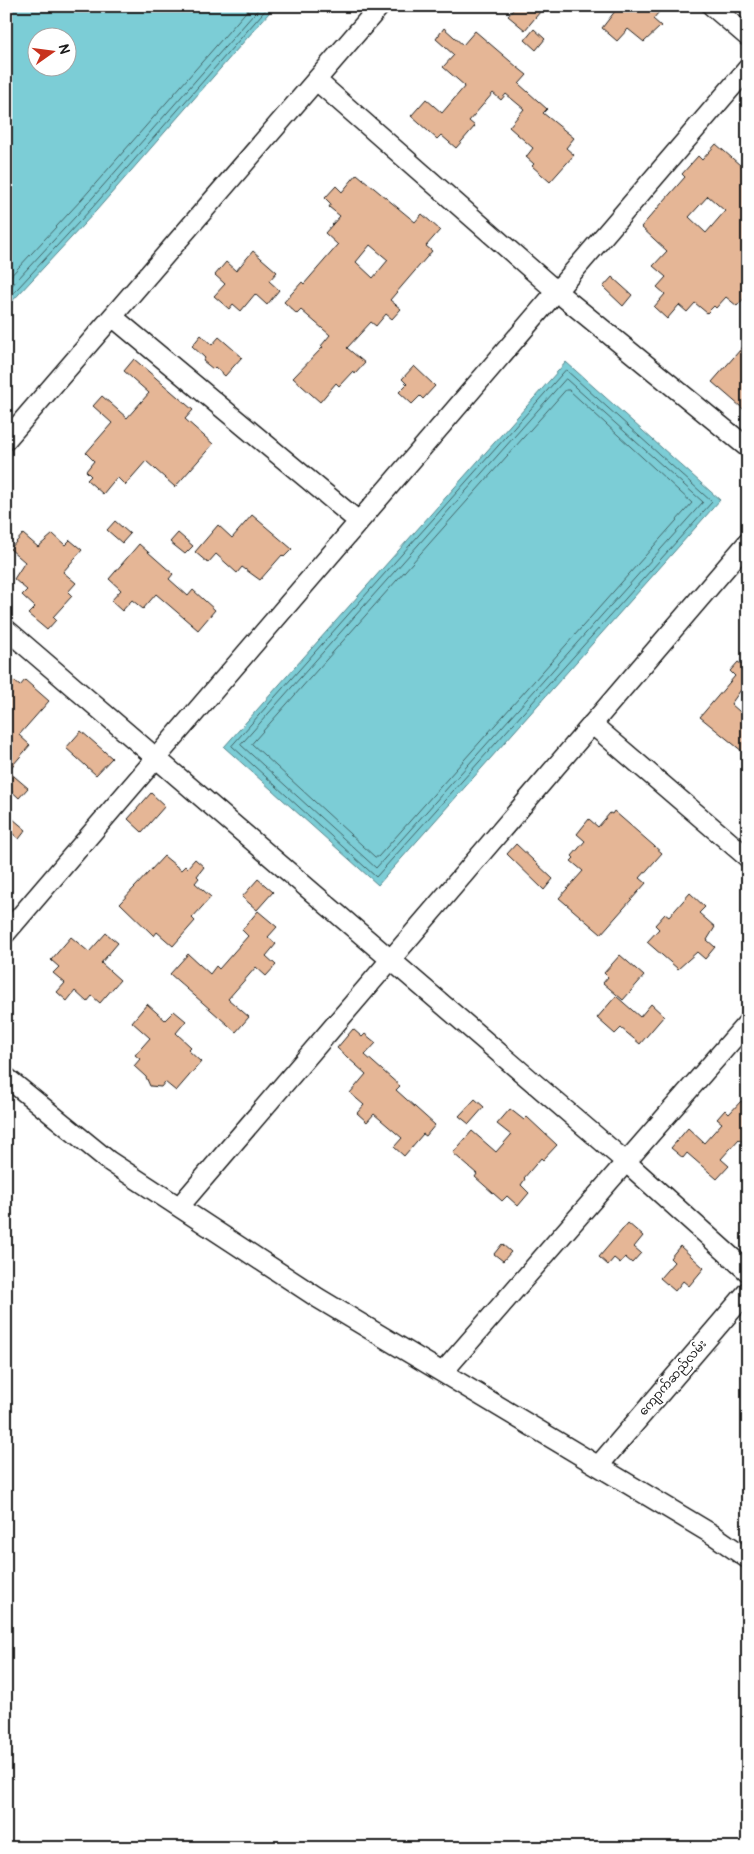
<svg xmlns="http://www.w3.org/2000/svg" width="754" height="1854" font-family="Pangolin,'Noto Sans Myanmar',sans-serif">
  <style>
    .water { fill: #7ccdd6; stroke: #56868c; fill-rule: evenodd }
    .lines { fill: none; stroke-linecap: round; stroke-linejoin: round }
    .shore { stroke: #426366; stroke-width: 1 }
    .building { fill: #e5b696; stroke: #1c1c1c; fill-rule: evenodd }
    .minor-casing { stroke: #1c1c1c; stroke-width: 22 }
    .minor { stroke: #fff; stroke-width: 19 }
    .labels { text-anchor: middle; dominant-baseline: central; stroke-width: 4; stroke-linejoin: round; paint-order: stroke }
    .street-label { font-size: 12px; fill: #1c1c1c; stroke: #fff }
  </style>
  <rect width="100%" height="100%" fill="#fff"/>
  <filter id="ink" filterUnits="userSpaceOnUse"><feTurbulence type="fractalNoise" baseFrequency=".02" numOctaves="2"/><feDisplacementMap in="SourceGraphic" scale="10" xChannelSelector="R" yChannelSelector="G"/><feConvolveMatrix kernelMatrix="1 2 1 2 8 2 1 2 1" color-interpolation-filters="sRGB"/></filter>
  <g filter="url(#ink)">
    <path class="water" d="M6 6H275L96 211 6 308ZM38 38H68V68H38Z
      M566 362 720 500 378 885 224 747Z"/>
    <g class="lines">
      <path class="shore" d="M6 281 82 199 251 6
        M6 292 87 204 261 6
        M6 301 92 208 269 6
        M566 370 712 502 376 877 232 746Z
        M566 379 703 502 376 868 241 745Z
        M566 390H569L692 503 378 857H375L252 744Z"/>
    </g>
    <path class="building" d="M516 6H545L525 30 508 16Z
      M619 6H664L653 19 661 26 644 42 628 29 617 41 602 28Z
      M444 28 463 45 475 31 517 67 527 75 519 84 547 109 543 113 574 138 566 148 574 155 550 182 532 166 534 164 526 157 533 148 509 127 524 109 506 94 501 100 493 93 469 121 475 126 456 148 441 135 437 139 411 116 426 99 442 113 465 86 443 67 454 55 436 39Z
      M534 29 545 39 536 50 525 40Z
      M716 144 740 165 748 157V294L737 306 726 297 716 308 714 306 707 313 695 303 687 312 679 305 667 319 654 307 665 294 657 287 666 277 653 266 667 251 641 227 685 177 682 174 698 156 702 160ZM708 196 725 211 706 233 689 217Z
      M357 174 415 222 422 214 440 230 426 246 432 251 390 300 401 309 392 319 386 314 376 326 371 322 347 348 365 363 355 374 353 371 339 386 336 383 320 402 293 378 323 347 321 346 330 335 301 310 297 314 284 302 302 282 304 284 338 245 325 233 340 216 329 207 331 204 325 198 336 186 342 192ZM370 245 388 260 373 278 356 262Z
      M253 251 277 272 269 281 279 290 267 305 255 294 241 311 233 304 229 309 214 296 225 284 215 275 226 262 236 271Z
      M612 277 632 295 623 306 603 287Z
      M201 335 212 345 219 337 242 357 225 376 215 367 213 369 203 361 205 358 192 346Z
      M748 341V413L712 382Z
      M134 359 193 410 185 419 213 444 175 487 146 461 125 485 117 477 103 494 87 480 91 476 86 471 94 461 86 453 112 423 93 406 102 396 127 418 149 393 124 371Z
      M414 366 435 386 423 399 420 396 412 404 399 392 407 384 402 379Z
      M252 515 292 549 284 557 282 555 260 580 242 567 237 573 216 554 208 563 195 552 218 525 232 538Z
      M115 521 130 534 122 543 107 530Z
      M178 533 193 546 185 554 170 542Z
      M23 534 38 547 53 534 65 545 70 540 82 550 63 572 76 583 68 592 72 596 53 617 56 620 47 630 28 614 35 607 22 595 27 590 14 579 25 562 10 549Z
      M139 544 173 574 169 579 188 596 193 590 215 610 198 630 156 594 143 609 132 600 122 611 111 601 121 590 109 579Z
      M748 661V686L745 684 731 704 748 719V756L700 717 735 676 730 671 738 662 744 666Z
      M25 680 49 701 19 735 30 745 8 771 28 788 19 798 6 786V689L14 681 20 686Z
      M81 731 112 758 96 775 66 748Z
      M151 793 165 806 142 832 128 819Z
      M614 811 662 853 640 878 646 883 601 934 559 898 583 871 571 861 574 858 572 856 585 841 577 834 589 819 598 827 610 813 612 814Z
      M6 813 26 830 19 839 6 828Z
      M516 844 553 879 544 890 507 854Z
      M164 856 181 870 185 866 187 868 195 859 204 867 197 876 199 878 195 883 211 897 192 918 195 921 173 946 157 932 154 936 120 903Z
      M258 879 273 892 257 910 242 897Z
      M690 893 705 907 699 913 715 927 707 940 715 947 705 959 697 952 678 969 647 942 659 929 655 925 665 914 669 917Z
      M258 911 277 927 268 937 276 944 266 956 276 965 266 976 256 967 228 999 249 1017 236 1032 170 974 188 954 210 974 216 966 219 969 248 936 242 930Z
      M106 933 118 943 101 963 120 980 100 1003 92 996 87 1002 75 991 67 1001 57 992 65 983 53 973 59 967 51 960 71 937 89 952Z
      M620 955 644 976 623 1000 603 983 608 977 604 973Z
      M616 996 640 1017 651 1004 664 1016 640 1044 621 1028 615 1034 597 1018Z
      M147 1004 165 1020 174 1011 186 1021 176 1033 191 1047 188 1050 201 1062 176 1091 165 1082 161 1087 150 1086 146 1077 134 1066 140 1059 135 1055 150 1038 132 1022Z
      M353 1029 362 1037 365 1034 376 1043 365 1055 400 1086 396 1090 435 1125 426 1136 423 1134 404 1156 394 1147 402 1138 374 1114 367 1122 357 1113 364 1105 350 1093 366 1074 337 1048Z
      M475 1099 484 1107 469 1124 459 1116Z
      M741 1101 748 1108V1146L739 1139 721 1159 729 1166 717 1179 687 1153 683 1158 671 1148 688 1128 704 1143 722 1123 717 1119 725 1110 729 1114Z
      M510 1109 524 1120 527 1117 557 1145 543 1160 541 1158 524 1178 525 1179 521 1185 529 1193 518 1206 507 1196 502 1201 475 1177 477 1174 453 1153 472 1131 496 1152 511 1135 497 1124Z
      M628 1223 643 1236 634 1247 641 1253 632 1263 625 1257 620 1263 614 1258 608 1265 599 1257Z
      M502 1244 511 1252 503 1261 494 1254Z
      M680 1246 704 1268 689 1286 683 1281 675 1291 660 1278 674 1262 670 1258Z"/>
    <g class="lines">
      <defs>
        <path id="minor" d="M712 6 748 37
          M316 80 556 291 748 448
          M113 317 358 521
          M6 440 380 6
          M6 629 626 1162 748 1272
          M592 724 748 858
          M6 933 748 68
          M6 1077 109 1161 318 1298 715 1536 748 1559
          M179 1207 748 542
          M443 1372 748 1022
          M599 1465 748 1291"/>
      </defs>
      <use href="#minor" class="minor-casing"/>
      <use href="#minor" class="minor"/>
    </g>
  </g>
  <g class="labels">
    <g class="street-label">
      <text transform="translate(673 1378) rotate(-49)">ကျောက်ဆည်လမ်း</text>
    </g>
  </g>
  <rect width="754" height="1854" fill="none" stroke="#fff" stroke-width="25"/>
  <rect x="12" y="12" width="729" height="1829" fill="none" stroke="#1c1c1c" stroke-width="2" filter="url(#ink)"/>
  <g transform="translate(52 52) rotate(76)"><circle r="24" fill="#ffffff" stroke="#a4a4a4"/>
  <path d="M0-4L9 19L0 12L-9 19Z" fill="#c8321e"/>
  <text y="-8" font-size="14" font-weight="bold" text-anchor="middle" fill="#1c1c1c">N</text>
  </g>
</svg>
